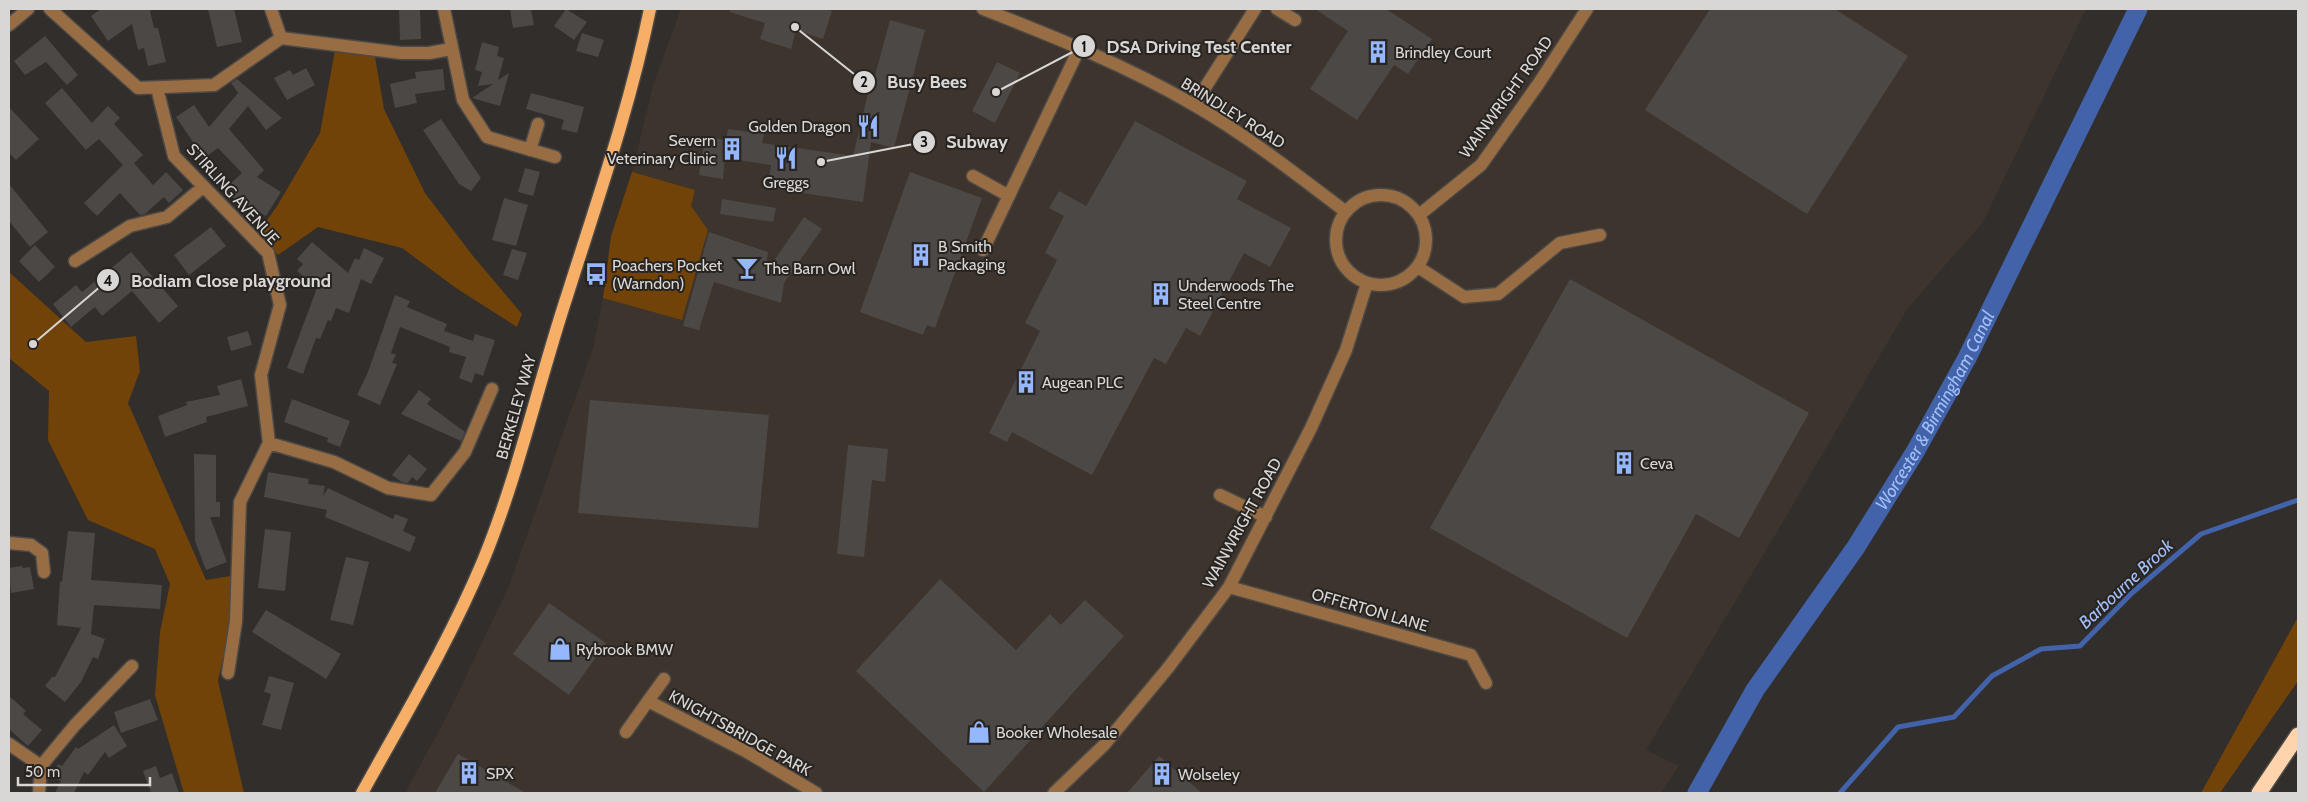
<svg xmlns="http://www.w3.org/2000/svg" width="2307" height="802" font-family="Cabin,sans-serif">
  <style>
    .built { fill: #3d342d }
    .green { fill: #724308 }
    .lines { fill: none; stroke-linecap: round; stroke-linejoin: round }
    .stream { stroke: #4263a9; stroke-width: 5 }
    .canal { stroke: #4263a9; stroke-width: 19 }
    .building { fill: #4c4845 }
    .minor-casing { stroke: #4c4946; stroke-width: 15 }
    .major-casing { stroke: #4c4946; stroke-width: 15 }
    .highway-casing { stroke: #4c4946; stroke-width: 18 }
    .minor { stroke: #996d43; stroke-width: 12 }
    .major { stroke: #f7af68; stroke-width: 12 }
    .highway { stroke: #ffd4ac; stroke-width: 15 }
    .labels { text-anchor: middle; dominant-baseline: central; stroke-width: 4; stroke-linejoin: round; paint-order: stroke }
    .poi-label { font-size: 16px; fill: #d9d7d5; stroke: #282421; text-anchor: start }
    .street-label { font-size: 16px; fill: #d9d7d5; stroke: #282421 }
    .water-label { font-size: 18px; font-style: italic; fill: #a2bff9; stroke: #282421 }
    .leader { fill: none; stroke: #d9d7d5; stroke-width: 2 }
    .callout-dot { fill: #d9d7d5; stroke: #282421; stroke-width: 2 }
    .mark-label { font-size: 15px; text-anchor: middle; font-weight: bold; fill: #111 }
    .callout-label { font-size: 18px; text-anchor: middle; font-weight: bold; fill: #d9d7d5; stroke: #282421; stroke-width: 4; stroke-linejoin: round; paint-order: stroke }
  </style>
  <rect width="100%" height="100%" fill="#312e2b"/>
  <path class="built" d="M681 9H2086L1983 222 1907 309 1777 532 1646 750 1679 766 1661 793H405L447 716 509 586 593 348 613 249 654 82Z"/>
  <path class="green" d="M335 50 375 57 384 109 425 193 473 256 522 314 517 327 456 288 402 248 318 227 278 255 258 233 277 206 320 133Z
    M632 172 695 190 691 206 708 230 682 320 603 298 611 236Z
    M9 272 86 342 136 336 140 371 128 403 206 580 231 576 230 626 218 681 244 793H184L155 695 160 632 170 584 155 549 88 520 48 440 49 391 9 358Z
    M2298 617V681L2220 793H2201Z"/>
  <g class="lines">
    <path class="stream" d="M1840 793 1898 727 1954 717 1992 676 2041 649 2080 646 2132 593 2201 534 2298 500"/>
    <path class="canal" id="s1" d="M1697 793 1755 690 1856 547 1915 452 1967 358 2138 9"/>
  </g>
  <path class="building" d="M101 9H153L150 11 154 28H158L166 62 148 66 144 48 138 50 132 24 108 41 91 16Z
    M208 9H234L242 42 217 47Z
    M399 9H420L421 39 400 40Z
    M510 9H531L534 25 513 28Z
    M566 9 587 22 574 40 554 26Z
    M730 9H824L832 11 823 39 796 30 791 49 760 39 765 23 730 12Z
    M1315 9H1386L1432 39 1408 74 1394 65 1357 120 1310 89 1348 31Z
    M1710 9H1835L1908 56 1807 214 1645 110Z
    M890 20 925 30 894 148 871 142 863 202 768 188 771 165 725 158 723 179 699 175 705 137 726 140 728 129 764 134 762 143 853 156 868 93 870 94Z
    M582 33 604 40 598 57 576 51Z
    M45 36 78 75 67 85 46 62 25 75 14 61Z
    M482 42 499 47 497 56 504 58 498 80 509 73 500 106 472 98 493 84 478 86 482 72 475 70Z
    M997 62 1020 73 995 123 972 111Z
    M306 68 315 85 287 100 274 78 290 70 293 75Z
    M443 69 445 90 415 94 417 103 395 108 390 84 416 78 415 72Z
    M237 79 282 118 266 130 248 106 229 129 264 170 257 177 281 192 266 216 239 200 237 202 225 189 242 173 218 148 202 160 193 147 195 145 176 117 194 105 209 127 238 93 231 83Z
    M62 88 92 123 108 106 120 118 114 124 143 155 134 163 153 185 166 172 183 190 169 203 164 197 145 214 140 215 120 193 97 216 84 203 123 165 99 139 86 150 45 103Z
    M531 93 584 107 577 133 561 129 564 120 526 109Z
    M9 107 39 139 16 160 9 153Z
    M441 119 481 178 471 191 459 184 423 130Z
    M1135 121 1247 181 1237 199 1291 228 1270 267 1244 253 1200 336 1186 328 1166 364 1154 358 1092 475 1012 432 1007 442 989 433 1040 331 1025 323 1057 260 1045 253 1064 216 1049 208 1059 191 1086 206Z
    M525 168 540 172 533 196 518 192Z
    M910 172 982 198 935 328 927 325 923 335 860 312Z
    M9 184 48 232 30 247 9 221Z
    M504 198 528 205 516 246 492 240Z
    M722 199 776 208 773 222 720 214Z
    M804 217 822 229 784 283 781 303 714 282 699 330 683 326 709 232 768 252 765 274Z
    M211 227 226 246 189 275 174 255Z
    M312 242 348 273 355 258 359 260 364 248 384 258 371 284 361 279 349 313 336 308 331 321 328 320 320 339 316 338 303 374 287 368 317 288 297 271 303 264 297 259Z
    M35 245 55 267 39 282 19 261Z
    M512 249 527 253 518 280 503 275Z
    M131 252 178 306 159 323 132 291 102 316 95 307 71 327 53 304 76 285 82 292Z
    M1570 279 1809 413 1739 538 1696 514 1627 638 1430 528Z
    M395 295 410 301 407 307 447 324 444 331 473 341 475 334 495 340 483 376 475 373 472 383 459 378 466 357 449 352 450 347 400 327 391 353 396 355 392 363 397 364 380 405 357 395 368 372Z
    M248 331 252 345 231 351 227 337Z
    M241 379 248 406 206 417 207 422 165 437 158 416 187 405 186 402 220 395 217 386Z
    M419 390 431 399 427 404 465 432 461 441 401 414Z
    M292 399 350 421 340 447 327 442 328 438 284 422Z
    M590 400 769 415 758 528 578 513Z
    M848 445 888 449 885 482 872 480 864 557 837 554Z
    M194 454 216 455V502H220V517H210L227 562 206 570 195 541Z
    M409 454 427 469 417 481 412 477 408 483 402 482 392 475Z
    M268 472 309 479 308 484 325 486 323 496 328 488 393 519 395 514 408 519 403 531 416 537 410 552 325 517 327 510 264 497Z
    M265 529 291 532 285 591 258 588Z
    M68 531 95 533 91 580 162 585 160 609 94 605 91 634 105 639 98 659 93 657 81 682 65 702 45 686 52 677H55L81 628 57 625 60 581 62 582Z
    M346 557 369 562 353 625 330 620Z
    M22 566V568L30 567 34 589 11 593 9 568Z
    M940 579 1016 650 1050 614 1061 625 1085 600 1124 636 984 792 856 671Z
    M549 603 606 643 569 695 513 654Z
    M266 610 341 654 326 679 252 632Z
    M269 676 294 683 281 730 262 725 271 694 264 692Z
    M9 696 26 711 23 714 42 730 28 746 9 729Z
    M150 699 158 720 121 733 114 712Z
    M114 725 127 746 109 758 105 752 88 775 84 772 74 793H55L61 781 52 777 58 764 62 766 76 747 78 749Z
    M458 754 526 793H435Z
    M1159 756 1202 793H1127Z
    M156 766 160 778 172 773 179 793H151L143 771Z"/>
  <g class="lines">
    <defs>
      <path id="minor" d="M50 9 138 88 214 85 281 38 401 53H429L451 49
        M271 9 281 38
        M444 9 463 100 487 137 555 157
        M983 9C1055 37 1127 66 1194 105 1248 136 1297 175 1346 212
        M1277 9 1295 20
        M9 25 28 9
        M157 88 174 156 268 253 280 305 261 375 269 443 240 502 236 621 228 673
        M1194 105 1255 9
        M530 150 538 124
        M973 176 1009 196
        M1336 240a45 45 0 1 1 90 0a45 45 0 1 1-90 0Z
        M1419 215 1481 165 1539 83 1587 9
        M983 250 1080 47
        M75 261 130 226 167 217 203 187
        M1418 267 1464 297 1498 294 1560 243 1600 235
        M269 443 334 462 388 488 431 495 465 452 492 389
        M1220 495 1266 517
        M9 543 31 545 42 553 44 572
        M1229 587 1471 655 1486 683
        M664 679 648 701 747 752 816 793
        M626 732 648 701
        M9 744 41 766
        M39 793 41 766 75 725 132 666
        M1054 793 1104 745 1168 668 1229 587 1311 428 1346 350 1367 283"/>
      <path id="major" d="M362 793C404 717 449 642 483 561 518 476 538 384 567 296 597 201 630 107 650 9"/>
      <path id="highway" d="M2259 793 2298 735"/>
    </defs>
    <use href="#minor" class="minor-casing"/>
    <use href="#major" class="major-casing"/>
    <use href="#highway" class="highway-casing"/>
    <use href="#minor" class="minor"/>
    <use href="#major" class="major"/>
    <use href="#highway" class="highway"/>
  </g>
  <defs>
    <symbol id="building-bare" viewBox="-9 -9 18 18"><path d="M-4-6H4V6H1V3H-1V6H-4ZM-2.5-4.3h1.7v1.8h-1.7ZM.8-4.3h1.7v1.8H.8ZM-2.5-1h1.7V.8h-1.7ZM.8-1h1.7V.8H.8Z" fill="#94b7fd" stroke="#282421" stroke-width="2.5" paint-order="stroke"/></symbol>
    <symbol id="restaurant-bare" viewBox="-9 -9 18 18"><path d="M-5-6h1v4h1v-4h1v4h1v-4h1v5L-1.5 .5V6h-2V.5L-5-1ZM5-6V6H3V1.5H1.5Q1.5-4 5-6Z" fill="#94b7fd" stroke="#282421" stroke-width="2.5" paint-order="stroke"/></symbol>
    <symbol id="bar-bare" viewBox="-9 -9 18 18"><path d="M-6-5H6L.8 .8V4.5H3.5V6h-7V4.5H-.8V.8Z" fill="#94b7fd" stroke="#282421" stroke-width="2.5" paint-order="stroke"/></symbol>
    <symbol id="bus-bare" viewBox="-9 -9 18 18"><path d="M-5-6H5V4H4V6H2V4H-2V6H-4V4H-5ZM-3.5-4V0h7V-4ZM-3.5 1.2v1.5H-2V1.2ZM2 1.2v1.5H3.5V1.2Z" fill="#94b7fd" stroke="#282421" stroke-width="2.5" paint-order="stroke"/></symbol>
    <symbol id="shop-bare" viewBox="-9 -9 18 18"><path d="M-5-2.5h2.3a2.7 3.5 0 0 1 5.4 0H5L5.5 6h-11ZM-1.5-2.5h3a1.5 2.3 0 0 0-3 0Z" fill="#94b7fd" stroke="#282421" stroke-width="2.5" paint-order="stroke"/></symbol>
  </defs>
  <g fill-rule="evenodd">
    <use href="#building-bare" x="1362" y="36" width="32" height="32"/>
    <use href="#restaurant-bare" x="852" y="110" width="32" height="32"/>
    <use href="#building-bare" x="716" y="133" width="32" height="32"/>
    <use href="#restaurant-bare" x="770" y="142" width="32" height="32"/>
    <use href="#building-bare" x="905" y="239" width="32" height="32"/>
    <use href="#bar-bare" x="731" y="252" width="32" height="32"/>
    <use href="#bus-bare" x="580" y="258" width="32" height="32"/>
    <use href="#building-bare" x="1145" y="278" width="32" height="32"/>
    <use href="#building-bare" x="1010" y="366" width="32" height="32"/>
    <use href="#building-bare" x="1608" y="447" width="32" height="32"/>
    <use href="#shop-bare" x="544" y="633" width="32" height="32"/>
    <use href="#shop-bare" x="963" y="716" width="32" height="32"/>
    <use href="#building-bare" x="453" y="757" width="32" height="32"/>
    <use href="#building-bare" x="1146" y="758" width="32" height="32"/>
  </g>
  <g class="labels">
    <g class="poi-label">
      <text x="1395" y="52">Brindley Court</text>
      <text x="851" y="126" text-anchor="end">Golden Dragon</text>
      <text x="716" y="140" text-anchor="end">Severn<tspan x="716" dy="18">Veterinary Clinic</tspan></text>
      <text x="786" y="182" text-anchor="middle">Greggs</text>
      <text x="938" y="246">B Smith<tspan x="938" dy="18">Packaging</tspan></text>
      <text x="612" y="265">Poachers Pocket<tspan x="612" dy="18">(Warndon)</tspan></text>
      <text x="764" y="268">The Barn Owl</text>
      <text x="1178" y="285">Underwoods The<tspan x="1178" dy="18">Steel Centre</tspan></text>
      <text x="1042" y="382">Augean PLC</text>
      <text x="1640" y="463">Ceva</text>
      <text x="576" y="649">Rybrook BMW</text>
      <text x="996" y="732">Booker Wholesale</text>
      <text x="486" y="773">SPX</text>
      <text x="1178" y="774">Wolseley</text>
    </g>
    <g class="street-label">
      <text transform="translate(1506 97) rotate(-54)">WAINWRIGHT ROAD</text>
      <text transform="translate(1233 113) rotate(32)">BRINDLEY ROAD</text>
      <text transform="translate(233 194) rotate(48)">STIRLING AVENUE</text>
      <text transform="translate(516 407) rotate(-74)">BERKELEY WAY</text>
      <text transform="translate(1242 523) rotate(-61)">WAINWRIGHT ROAD</text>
      <text transform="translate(1370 610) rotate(16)">OFFERTON LANE</text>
      <text transform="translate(740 733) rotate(29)">KNIGHTSBRIDGE PARK</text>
    </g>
    <g class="water-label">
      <text stroke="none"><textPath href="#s1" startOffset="451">Worcester &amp; Birmingham Canal</textPath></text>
      <text transform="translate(2126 584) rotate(-43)">Barbourne Brook</text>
    </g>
  </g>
  <path class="leader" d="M996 92L1084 46M795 27L864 82M821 162L924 142M33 344L108 280"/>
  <g class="callout-dot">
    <circle cx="996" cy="92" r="5"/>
    <circle cx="795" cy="27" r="5"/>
    <circle cx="821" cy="162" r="5"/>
    <circle cx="33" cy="344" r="5"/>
    <circle cx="1084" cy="46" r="12"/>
    <circle cx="864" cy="82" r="12"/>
    <circle cx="924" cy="142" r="12"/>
    <circle cx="108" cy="280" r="12"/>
  </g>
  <g class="mark-label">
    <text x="1084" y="52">1</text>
    <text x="864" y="87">2</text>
    <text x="924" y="147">3</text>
    <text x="108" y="286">4</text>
  </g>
  <g class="callout-label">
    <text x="1199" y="53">DSA Driving Test Center</text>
    <text x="927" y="88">Busy Bees</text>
    <text x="977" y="148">Subway</text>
    <text x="231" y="287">Bodiam Close playground</text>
  </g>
  <rect width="2307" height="802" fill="none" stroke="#d9d7d5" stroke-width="20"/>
  <path d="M18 777v8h132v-8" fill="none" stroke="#d9d7d5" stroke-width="2.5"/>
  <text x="25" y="777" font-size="15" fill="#d9d7d5" stroke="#282421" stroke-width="4" paint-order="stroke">50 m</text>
</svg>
